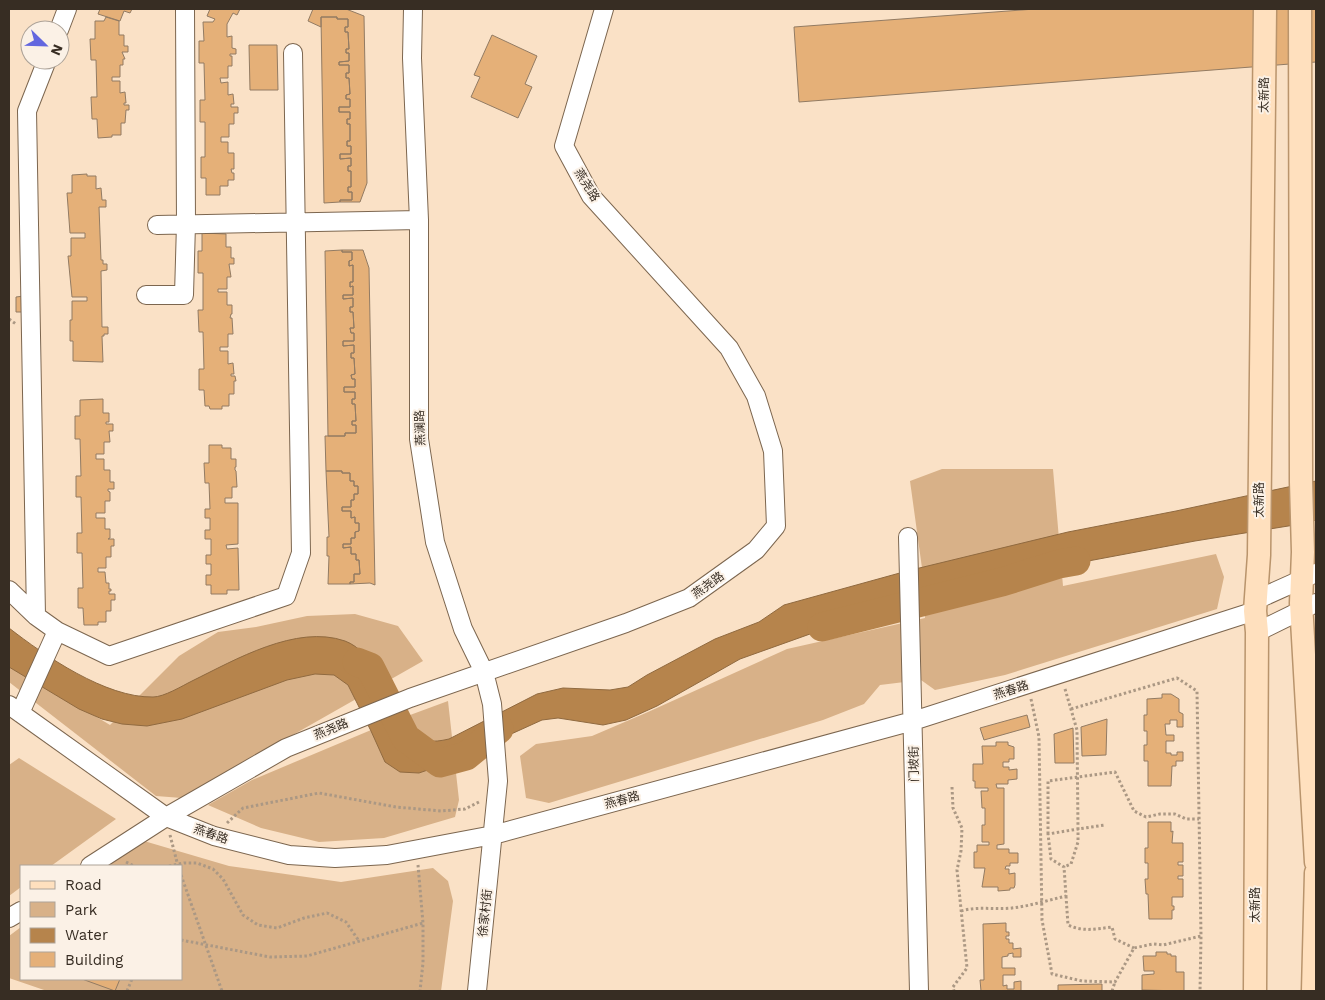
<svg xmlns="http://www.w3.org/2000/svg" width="1325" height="1000" font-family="'Work Sans','Noto Sans SC',sans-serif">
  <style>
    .green { fill: #d8b188 }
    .water { fill: #b6844c; stroke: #906a40 }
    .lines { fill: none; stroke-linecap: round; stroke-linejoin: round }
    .river { stroke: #b6844c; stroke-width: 29 }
    .building { fill: #e5b078; stroke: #927b63 }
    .minor-casing { stroke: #7c664f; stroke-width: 20 }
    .major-casing { stroke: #b9946c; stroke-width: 25 }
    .path { stroke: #ab9884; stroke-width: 3; stroke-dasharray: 2.5 2.5; stroke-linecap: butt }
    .minor { stroke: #fff; stroke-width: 18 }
    .major { stroke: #ffe0be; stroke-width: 22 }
    .labels { text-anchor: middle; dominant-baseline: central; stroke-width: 4; stroke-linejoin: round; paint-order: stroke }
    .street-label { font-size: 12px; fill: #372d23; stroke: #fbf1e6 }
  </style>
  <rect width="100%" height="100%" fill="#fae1c6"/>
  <path class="green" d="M942 469H1053L1063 586 1216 554 1224 577 1217 609 1005 675 935 690 921 680 880 685 864 704 823 720 549 803 526 798 520 756 536 744 592 736 648 712 787 649 925 618 922 568 910 481Z
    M355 614 398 626 423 661 182 798 156 796 9 682V664L110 725 179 656 218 632 256 627 307 616Z
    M448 701 459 800 455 817 384 838 319 842 261 828 208 805 252 780 383 725Z
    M19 758 116 819 51 866H21V887L9 896V765Z
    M144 841 229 866 341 882 433 868 448 881 453 901 441 991H47L9 978V936L21 927V979H181V866H108Z"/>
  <path class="water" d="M1316 481V520L1307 523 1195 541 1024 573 866 614 740 659 657 706 626 720 603 725 558 718 542 720 445 764 419 773 400 772 385 762 371 731 348 685 334 675 315 674 287 680 182 719 147 726 122 724 102 719 79 709 9 667V628C45 656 106 698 153 697 164 697 182 686 192 681 235 660 296 624 345 641 374 652 380 688 390 713 392 717 393 724 396 727 398 729 403 731 406 733 422 742 432 743 449 739L537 694 563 688 610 690 628 687 647 675 715 639 759 622 784 605 907 571 1068 532 1176 511Z"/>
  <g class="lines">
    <path class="river" d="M822 627 1002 582 1059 564 1076 561
      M357 662 370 667 406 738 440 763 466 756 499 729"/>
  </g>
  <path class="building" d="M100 9H132L130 13 124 11 120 21 98 14Z
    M210 9H240L237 15 233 13 227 24V37L232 36V48L236 49V54H230V56H232V66H228V78H220L221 83 228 82V95L233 94 234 104H231V107H238V113H234V124H229V137H221V142H228V153H234V169H231L232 173H234V180H228V186H220V195H206V178H201V157H205V122H200V100H205L204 63H199V41H204L203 22H213L215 19 207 16Z
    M313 9H346L364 16 367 183 360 202H340V200H352V192H348V187H351V171H348V166H351V158L340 159V154H351V146H347V141H350V124H347V119H350V112H339V107H350V99H346V95L350 94 349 78H346V73H349V65H339V62L349 61V53H346V49H349L348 32H345V27H348V19H337V17H321V27L308 21Z
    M1035 9H1316V62L799 102 794 27Z
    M106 17 119 21V35H124V46H128V52H122L125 59H123V65H120V77H112V81H120V93L125 92 126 103H124V105H129V110H126L125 123H121V135H112V137L98 138 97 119H92L91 97H97L96 60H91L90 39H95V21H104Z
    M321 17H337V19H348V27H345V32H348L349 49H346V53H349V61L339 62V65H349V73H346V78H349L350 94 346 95V99H350V107H339V112H350V119H347V124H350V141H347V146H351V154H340V159L351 158V166H348V171H351V187H348V192H352V200H340V202L324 203Z
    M492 35 537 56 525 84 532 87 518 118 471 97 480 77 474 75Z
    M249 45H277L278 90H250Z
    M87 174V176H96V189L101 188 102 200H106V207H99L101 260H103V264H107V270L101 271 102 327H108V334H104V336H102L103 362 73 361V341H70V320H72V301H87V297H72L68 256H71V238H85V233H70L67 193H72V175Z
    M202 233 226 234V247H231V258H234V264H229L231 277H227V289H218V292H227V305H232V314H231L230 318H232L233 334H228V347H220V351H228V364L233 363 234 374H231V376H235L236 381H234V394H229V406H222V409H210L209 406H205L204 390H199V369H204L203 332H199L198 310H203V273H198V251H202Z
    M342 250H363L369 268 375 585 370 583 350 584V582H354V574H360L359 560H356V554H351V547L343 548V544H351V538H355V532L359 531V523H355V517L351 518V511H342V507H351V500H354V494H358V486H354V481H350V473H342V471H326L325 436H345V433H356V425H352V421H356L355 404H352V399H355V392H344V387H355V379H352L351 375 355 374 354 358H351V353H354V345L343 346V341H354V333H351L350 328H354L353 312H350V307H353V298L343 299V295H353V286L350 287V282H353V265L349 266V261L352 260V252H342Z
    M342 250V252H352V260L349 261V266L353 265V282H350V287L353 286V295H343V299L353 298V307H350V312H353L354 328H350L351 333H354V341H343V346L354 345V353H351V358H354L355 374 351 375 352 379H355V387H344V392H355V399H352V404H355L356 421H352V425H356V433H345V436H328L325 251Z
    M24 296V312H16V297Z
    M103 399V413H109V422H106V424H113V431H109L110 442H104V454H96V459H104V470H110V482H114V489H108V491L110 492V501H105V513H96V518H105V529H110V538L108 539H114V546H111V557H106V568H98V572H105L106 583H109V589H111V591H109V594H115V600H111V611H106V622H98V625H84L83 608H78V588H83L82 553H77V533H82L81 497H76V476H81L80 439H75V416H80V400Z
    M209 445H222V448H231V459H236V467H235V470L236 471 237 487H232V498H225V503H238V544L226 545 227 549 238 548 239 590H227V594H211V585H206V575H211V564H206V555H211V539H205V530H210V518H205V509H210L209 483H205L204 463H209Z
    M326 471H342V473H350V481H354V486H358V494H354V500H351V507H342V511H351V518L355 517V523H359V531L355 532V538H351V544H343V548L351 547V554H356V560H359L360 574H354V582H350V584H328L329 556H327V537H329Z
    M1162 694H1171L1179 699V712L1183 714V727H1177V720H1170V724H1165L1166 735H1174V741H1166V753H1171V755H1177V752H1183V761H1176V766H1172L1171 786H1148V761H1144V745H1147V731H1144V715H1147V699L1162 698Z
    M1027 715 1030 727 984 740 980 728Z
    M1107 719 1106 755 1082 756 1081 727Z
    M1073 728 1074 763H1055L1054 734Z
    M996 742H1008V745L1014 747V759H1009V762H1003V767H1009V770L1017 769V779L1008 780V784H996L997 788H1004V844L997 845V849H1009V853H1018V863H1010V866H1006L1005 869H1009V874L1015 873V885L1014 888H1010V890L998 891V887H982L985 868H974V852H977V845H989V842H982V825H985V808H982L981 791H988V788H975V781H973V764H983L982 746H996Z
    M1148 822H1171V832L1173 831 1172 843H1183V862H1178V865H1183V876H1178V879H1183V897H1172V906H1174V910H1172V919H1149L1148 894H1146L1145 879H1148V863H1145V848H1148Z
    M1006 923V932H1009V936H1006V939H1009V943H1013V949L1021 948V957H1013V953L1008 954V956L1002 957V968H1015V975H1003V986L1007 985V989H1014V982L1021 981V991H981L980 980H984L983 924Z
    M1156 952H1167V954H1171V956H1176V972H1184V991L1142 990V975L1154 974V971H1144L1143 956H1156Z
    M82 979H120L115 991Z
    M1102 984V991H1058V985Z"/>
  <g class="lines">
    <defs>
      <path id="minor" d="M413 9 412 58 419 220V439L435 542 463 629 484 672 492 704 498 781 477 991
        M59 30 67 9
        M157 225 419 220
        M146 295H184L186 224 185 9
        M908 537 919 991
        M9 590 36 616 57 631 109 656 286 596 301 553 293 53
        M1256 600 1316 573
        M36 616 27 111 47 60
        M1257 632 1316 603
        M9 705 166 817 214 836 289 855 335 858 387 855 493 835 913 721 1255 611
        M20 713 57 631
        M90 866 166 817 286 748 410 698 626 623 689 598 756 550 776 526 773 451 756 396 729 348 591 196 564 146 604 9
        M9 918 21 911"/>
      <path id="major" d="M1300 9 1301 482 1303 552 1301 603 1316 862
        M1255 991 1257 632 1255 611 1259 555 1265 9
        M1313 991 1316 873"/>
    </defs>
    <use href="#minor" class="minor-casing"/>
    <use href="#major" class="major-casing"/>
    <path class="path" d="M9 319 16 324
      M1065 689 1077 730 1078 829 1105 825
      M1031 699 1039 737 1042 920 1052 974 1082 981 1115 982 1134 948 1153 944 1163 945 1201 936
      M1071 709 1177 678 1197 691 1201 936 1200 991
      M952 787 953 808 962 828 961 851 957 870 967 968 953 987 954 991
      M227 823 243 808 319 793 396 807 441 811 465 809 479 802
      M1048 834V781L1115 772 1134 811 1146 817 1160 814H1175L1186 819H1199
      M170 835 178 866
      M126 862 134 866
      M418 865 423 923V963L420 991
      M169 866 184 863H197L213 869 223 879 243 915 258 925 277 928 304 918 327 913 346 922 359 941
      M181 875 222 991
      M1066 896 1068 925C1083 932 1096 929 1112 927L1115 939 1134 948
      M961 911C978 906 995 910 1012 908 1030 906 1049 900 1066 896L1064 867 1051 859 1048 834 1078 829V842L1071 864 1064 867
      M181 940 270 957 307 956 423 923
      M127 991 132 979
      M1112 991 1115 982"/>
    <use href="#minor" class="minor"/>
    <use href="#major" class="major"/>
  </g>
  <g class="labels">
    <g class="street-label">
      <text transform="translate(1264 95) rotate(-89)">太新路</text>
      <text transform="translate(587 185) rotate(58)">燕尧路</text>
      <text transform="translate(420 428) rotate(-92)">燕澜路</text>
      <text transform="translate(1259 500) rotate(-90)">太新路</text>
      <text transform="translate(708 585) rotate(-36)">燕尧路</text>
      <text transform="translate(1011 690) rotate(-18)">燕春路</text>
      <text transform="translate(331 729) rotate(-22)">燕尧路</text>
      <text transform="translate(914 764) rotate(-91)">门坡街</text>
      <text transform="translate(622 800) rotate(-15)">燕春路</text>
      <text transform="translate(211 834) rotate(19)">燕春路</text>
      <text transform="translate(1255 905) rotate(-90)">太新路</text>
      <text transform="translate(485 913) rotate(-84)">徐家村街</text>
    </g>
  </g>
  <rect width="1325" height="1000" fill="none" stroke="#372d23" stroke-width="20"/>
  <rect x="20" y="865" width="162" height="115" fill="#fbf1e6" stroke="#ada398"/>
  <rect x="30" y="881" width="25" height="8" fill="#ffe0be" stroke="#ada398"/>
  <text x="65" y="890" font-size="15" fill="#372d23">Road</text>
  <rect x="30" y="902" width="25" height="15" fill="#d8b188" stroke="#ada398"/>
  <text x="65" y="915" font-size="15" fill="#372d23">Park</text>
  <rect x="30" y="928" width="25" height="15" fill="#b6844c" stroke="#ada398"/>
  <text x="65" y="940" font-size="15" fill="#372d23">Water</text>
  <rect x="30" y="952" width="25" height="15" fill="#e5b078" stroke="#ada398"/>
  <text x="65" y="965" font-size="15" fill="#372d23">Building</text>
  <g transform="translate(45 45) rotate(113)"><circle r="24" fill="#fbf1e6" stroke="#ada398"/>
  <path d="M0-4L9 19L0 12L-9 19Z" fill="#6367df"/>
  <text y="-8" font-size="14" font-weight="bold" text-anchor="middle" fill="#372d23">N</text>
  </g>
</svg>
